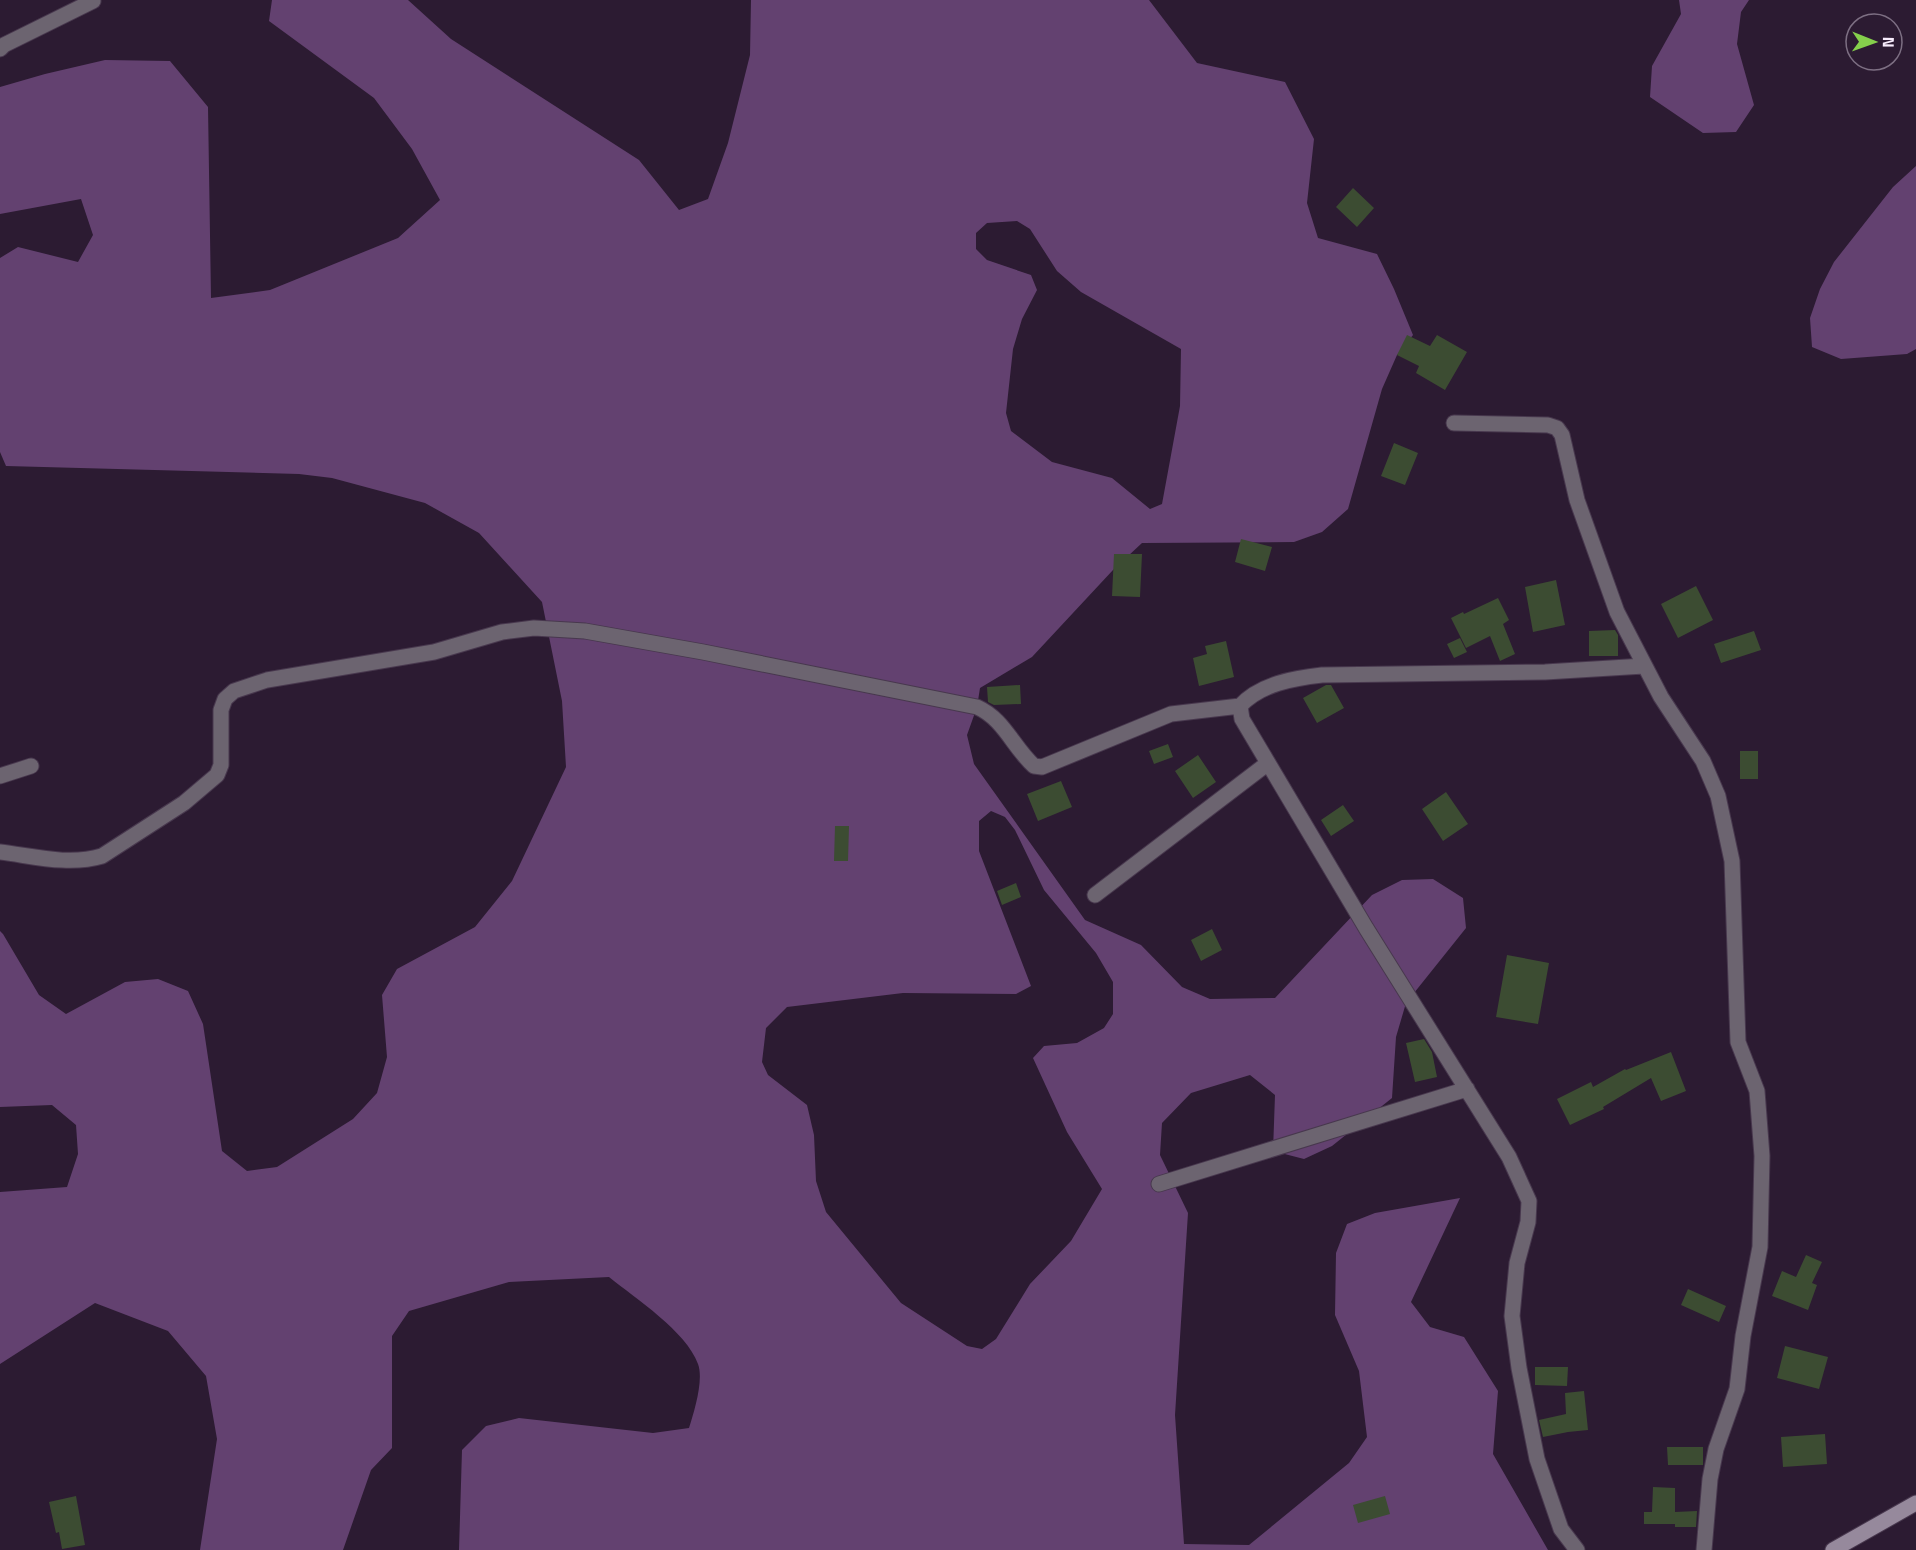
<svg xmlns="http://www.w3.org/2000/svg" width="1916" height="1550" font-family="'Titillium Web',sans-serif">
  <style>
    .forest { fill: #634170; fill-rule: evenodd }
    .building { fill: #3c4c32 }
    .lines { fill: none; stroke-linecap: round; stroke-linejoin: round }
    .street-casing { stroke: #48384e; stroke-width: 17 }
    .secondary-casing { stroke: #48384e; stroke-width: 17 }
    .street { stroke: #6c6470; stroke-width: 15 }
    .secondary { stroke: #96899c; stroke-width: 15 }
  </style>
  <rect width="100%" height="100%" fill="#2c1b32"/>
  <path class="forest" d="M272 0H408L451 39 639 160 679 210 708 199 728 143 750 55 751 0H1149L1197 63 1285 82 1314 139 1307 203 1318 238 1377 254 1394 289 1413 335 1397 355 1382 389 1348 509 1322 532 1294 542 1142 543 1113 570 1032 657 980 688 977 707 967 735 974 764 1085 920 1141 945 1182 987 1210 999 1275 998 1372 895 1402 880 1433 879 1463 898 1466 928 1406 1003 1396 1037 1392 1098 1332 1146 1304 1159 1273 1151 1275 1095 1250 1075 1191 1093 1162 1123 1160 1155 1188 1213 1175 1415 1184 1544 1249 1545 1349 1463 1367 1437 1359 1371 1335 1315 1336 1253 1347 1224 1375 1213 1460 1198 1411 1302 1430 1327 1464 1337 1498 1391 1493 1454 1548 1550H459L462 1450 486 1426 519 1418 653 1433 689 1428C694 1412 704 1380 698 1364 686 1331 636 1299 609 1277L509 1282 409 1311 392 1336V1448L371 1470 343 1550H200L217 1439 206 1376 168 1331 95 1303 0 1364V1192L67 1187 78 1154 76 1125 52 1105 0 1107V931L3 934 39 995 66 1014 125 982 158 979 188 991 203 1024 222 1151 247 1171 277 1167 353 1119 377 1093 387 1057 382 995 397 969 475 927 512 881 566 767 562 701 542 602 479 533 425 503 332 478 299 474 6 466 0 452V258L18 247 78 262 93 235 81 199 0 214V87L45 74 105 60 170 61 208 107 211 298 270 290 398 238 440 200 412 149 374 98 269 21ZM1017 221 1030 229 1057 271 1081 292 1181 349 1180 406 1162 504 1150 509 1112 478 1052 462 1011 431 1006 413 1013 349 1022 319 1037 290 1031 275 987 260 976 249V233L987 223ZM991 811 1005 817 1015 830 1044 890 1096 953 1113 982V1014L1104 1028 1077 1043 1044 1046 1033 1058 1067 1132 1102 1189 1071 1241 1030 1284 996 1339 982 1349 967 1346 901 1303 826 1212 816 1181 814 1135 807 1105 768 1075 762 1062 766 1028 787 1007 903 993 1016 994 1031 986 979 851V821Z
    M1679 0H1749L1741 12 1737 44 1754 105 1736 132 1703 133 1650 97 1652 66 1681 14Z
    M1916 166V349L1907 354 1841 359 1812 347 1810 318 1820 289 1834 262 1893 187Z"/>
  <path class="building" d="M1353 188 1374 208 1357 227 1336 207Z
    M1407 335 1430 346 1437 335 1467 352 1445 390 1416 373 1419 366 1397 355Z
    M1394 443 1418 453 1405 485 1381 476Z
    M1241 539 1272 547 1265 571 1235 562Z
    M1114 554H1142L1140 597 1112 596Z
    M1556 580 1565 625 1533 632 1525 587Z
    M1696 586 1713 620 1678 638 1661 604Z
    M1498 598 1509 620 1503 624 1515 654 1500 661 1490 636 1466 648 1451 618 1463 612 1464 614Z
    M1615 630 1618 635V656H1589V631Z
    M1754 631 1761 650 1721 663 1714 644Z
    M1460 638 1467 652 1454 658 1447 644Z
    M1226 641 1234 677 1199 686 1193 658 1207 654 1205 646Z
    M1020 685 1021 704 994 705 988 702 987 687Z
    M1326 685H1331L1344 708 1317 723 1303 698Z
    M1168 744 1173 757 1154 764 1149 751Z
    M1740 751H1758V779H1740Z
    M1198 755 1216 782 1193 798 1175 771Z
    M1061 781 1072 807 1038 821 1027 794Z
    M1446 792 1468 824 1443 841 1422 809Z
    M1343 805 1354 821 1331 836 1321 820Z
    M835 826H849L848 861H834Z
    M1016 883 1021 897 1002 905 997 891Z
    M1212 929 1222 950 1201 961 1191 940Z
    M1507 955 1549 963 1538 1024 1496 1017Z
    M1424 1039 1432 1052 1437 1077 1415 1082 1406 1043Z
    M1671 1052 1686 1091 1661 1101 1651 1078 1603 1107 1604 1109 1570 1125 1557 1099 1591 1082 1593 1087 1625 1069 1626 1070Z
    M1806 1255 1822 1262 1812 1283 1817 1285 1808 1310 1772 1296 1782 1271 1796 1277Z
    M1688 1289 1726 1306 1719 1322 1681 1305Z
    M1785 1346 1828 1357 1819 1389 1777 1378Z
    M1535 1367H1568L1567 1386 1535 1385Z
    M1584 1391 1588 1430 1568 1432 1543 1437 1539 1420 1566 1414 1565 1393Z
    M1825 1434 1827 1464 1783 1467 1781 1437Z
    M1667 1447H1703V1465H1668Z
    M1653 1487 1675 1488V1512L1697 1511 1696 1527H1675V1524H1644V1512H1652Z
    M76 1496 85 1545 62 1549 59 1532 56 1533 49 1502Z
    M1385 1496 1390 1514 1358 1523 1353 1505Z"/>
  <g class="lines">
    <defs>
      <path id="street" d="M0 49 4 45 93 1
        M1454 423 1548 425 1557 428 1562 435 1577 500 1617 612 1661 697 1703 761 1718 796 1732 861 1738 1042 1757 1091 1762 1156 1760 1247 1743 1336 1737 1389 1716 1449 1710 1479 1704 1550
        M1240 706 1242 719 1366 928 1509 1157 1529 1201 1528 1222 1517 1263 1512 1316 1519 1368 1537 1459 1561 1529 1577 1550
        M0 776 31 766
        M0 852C33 856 69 866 102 856L184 803 217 775 221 765V710L225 699 234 691 267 680 434 652 502 632 534 628 585 631 703 652 977 707C1004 719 1013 747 1034 766L1042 767 1171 714 1240 706C1260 684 1294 678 1322 675L1545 672 1644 666
        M1095 895 1268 763
        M1159 1184 1467 1089"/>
      <path id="secondary" d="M1833 1550 1916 1503"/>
    </defs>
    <use href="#street" class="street-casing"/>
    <use href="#secondary" class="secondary-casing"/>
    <use href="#street" class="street"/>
    <use href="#secondary" class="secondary"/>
  </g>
  <g transform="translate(1874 42) rotate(91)"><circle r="28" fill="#2c1b32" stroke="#7d6f83" stroke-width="1.5"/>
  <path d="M0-4.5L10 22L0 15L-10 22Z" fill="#85cf4c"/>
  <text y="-9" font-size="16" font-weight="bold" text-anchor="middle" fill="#f7ecfc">N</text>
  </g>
</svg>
